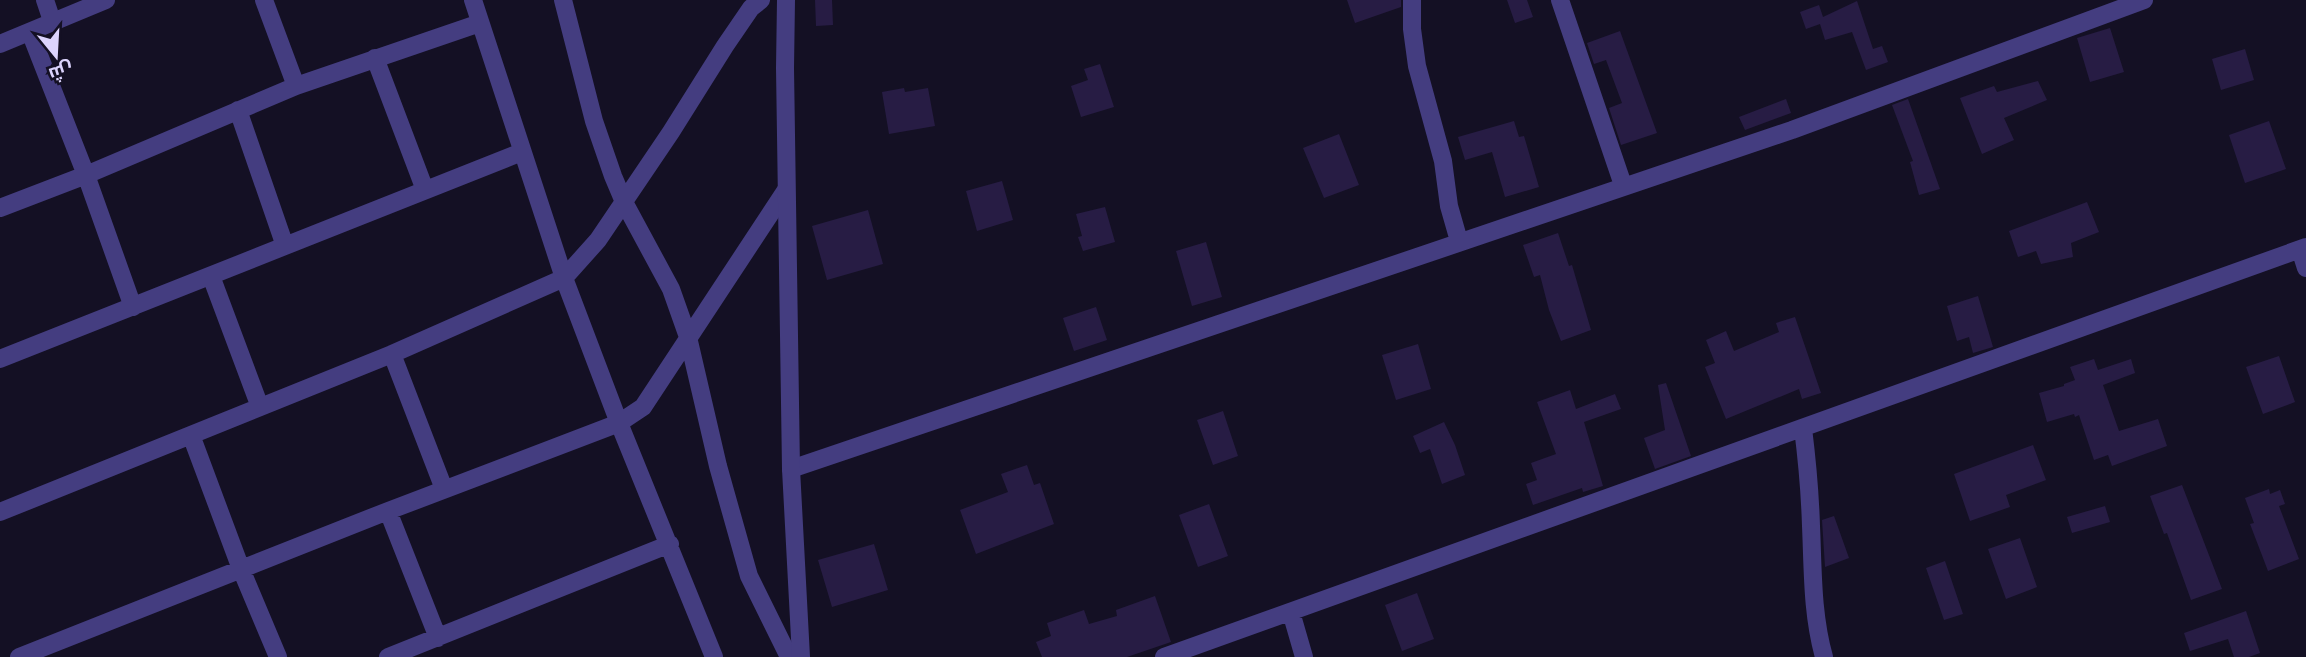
<svg xmlns="http://www.w3.org/2000/svg" width="2306" height="657" font-family="'Open Sans',Cairo,sans-serif">
  <style>
    .building { fill: #271c44 }
    .lines { fill: none; stroke-linecap: round; stroke-linejoin: round }
    .minor { stroke: #443d80; stroke-width: 18 }
    .tertiary { stroke: #443d80; stroke-width: 18 }
  </style>
  <rect width="100%" height="100%" fill="#141024"/>
  <path class="building" d="M815 0H832L833 25 816 26Z
    M1347 0H1401V7L1355 23Z
    M1507 0H1527L1533 17 1515 23Z
    M1857 1 1873 49 1882 46 1888 62 1866 70 1852 32 1825 40 1820 24 1806 29 1800 12 1819 5 1823 17Z
    M2110 28 2124 72 2090 82 2077 38Z
    M1620 31 1657 133 1621 145 1609 108 1622 103 1606 60 1594 64 1587 43Z
    M2245 49 2254 80 2221 90 2212 59Z
    M1100 64 1114 107 1081 117 1071 86 1088 80 1084 69Z
    M2038 81 2047 100 2004 118 2014 140 1982 154 1960 98 1994 86 1997 92Z
    M904 88 905 92 928 88 935 126 889 134 882 92Z
    M1786 99 1791 113 1745 130 1739 117Z
    M1908 99 1940 189 1919 195 1910 162 1913 161 1892 105Z
    M1514 121 1519 137 1524 136 1539 187 1505 197 1492 152 1465 160 1458 137Z
    M2269 121 2286 169 2245 183 2229 135Z
    M1339 134 1359 185 1324 198 1303 148Z
    M1002 181 1013 220 977 231 966 191Z
    M2087 202 2099 232 2071 243 2073 257 2041 264 2036 251 2018 257 2009 231Z
    M1105 207 1115 242 1083 251 1078 237 1082 236 1076 214Z
    M868 210 883 264 827 280 812 226Z
    M1558 233 1569 266 1572 265 1591 330 1561 341 1549 310 1540 275 1534 277 1523 245Z
    M1206 242 1222 297 1192 306 1176 251Z
    M1978 296 1993 347 1973 353 1969 337 1957 341 1947 306Z
    M1096 307 1107 340 1074 351 1063 318Z
    M1795 317 1821 393 1802 399 1799 389 1726 419 1705 367 1715 363 1706 340 1726 331 1734 351 1779 332 1776 323Z
    M1418 344 1431 389 1396 400 1382 355Z
    M2279 356 2295 402 2263 414 2246 367Z
    M2094 359 2098 370 2131 359 2135 373 2103 385 2119 431 2158 419 2167 446 2112 466 2108 455 2094 460 2079 415 2075 417 2074 414 2047 422 2039 393 2064 386V384L2075 380 2070 367Z
    M1666 383 1691 456 1655 469 1644 438 1665 430 1658 385Z
    M1570 390 1576 409 1615 394 1621 409 1584 422 1603 486 1583 492 1582 488 1533 505 1526 484 1537 480 1531 463 1556 454 1537 402Z
    M1223 411 1238 456 1213 465 1197 420Z
    M1444 422 1455 445 1465 475 1442 484 1430 449 1420 453 1413 436Z
    M2033 445 2046 480 2006 495 2010 507 1970 521 1954 474Z
    M1027 465 1034 485 1040 483 1054 524 976 554 960 510 1008 492 1001 474Z
    M2182 485 2222 589 2191 600 2167 533 2164 534 2150 496Z
    M2269 489 2270 494 2280 490 2285 504 2279 506 2299 559 2268 571 2250 524 2254 523 2245 498Z
    M1209 504 1228 556 1198 567 1179 515Z
    M2105 506 2110 522 2072 533 2067 517Z
    M1834 516 1849 558 1825 567 1822 520Z
    M2020 538 2037 587 2006 599 1988 549Z
    M874 544 888 590 832 607 818 560Z
    M1945 561 1963 614 1944 620 1926 568Z
    M1417 593 1434 639 1402 651 1385 605Z
    M1155 596 1171 642 1127 657H1042L1036 642 1051 636 1047 623 1084 610 1089 624 1117 616 1116 610Z
    M2246 611 2260 653 2249 657H2234L2228 639 2190 651 2184 633Z"/>
  <g class="lines">
    <path class="minor" d="M45 0 52 21
      M264 0 296 86
      M473 0 564 278 619 423 714 657
      M563 0 594 121 613 176 624 202 671 289 688 337 718 466 749 576 789 657
      M1412 0V29L1417 66 1443 161 1449 206 1459 241
      M1560 0 1623 185
      M30 32 86 175 133 307
      M0 44 106 0
      M375 58 425 190
      M238 110 285 246
      M0 208 86 175 296 86 480 23
      M2300 249 2306 268
      M211 276 260 407
      M392 354 444 489
      M0 359 522 152
      M1803 428C1807 460 1810 493 1811 526 1813 571 1812 614 1824 657
      M191 435 241 569 278 657
      M791 469 1792 130 2144 0
      M388 511 438 638
      M0 512 392 354 564 278 598 240 671 132 725 46 751 8 761 0
      M1291 612 1304 657
      M19 657 388 511 619 423 643 407 786 190
      M388 657 670 544
      M1164 657 2306 247"/>
    <path class="tertiary" d="M786 0 785 68 791 469 801 657"/>
  </g>
  <g transform="translate(56 56) rotate(162)" stroke="#141024" stroke-width="5" paint-order="stroke">
  <path d="M0-5L12 26L0 18L-12 26Z" fill="#dcd4fd"/>
  <text y="-10" font-size="19" font-weight="bold" text-anchor="middle" fill="#dcd4fd">ش</text>
  </g>
</svg>
